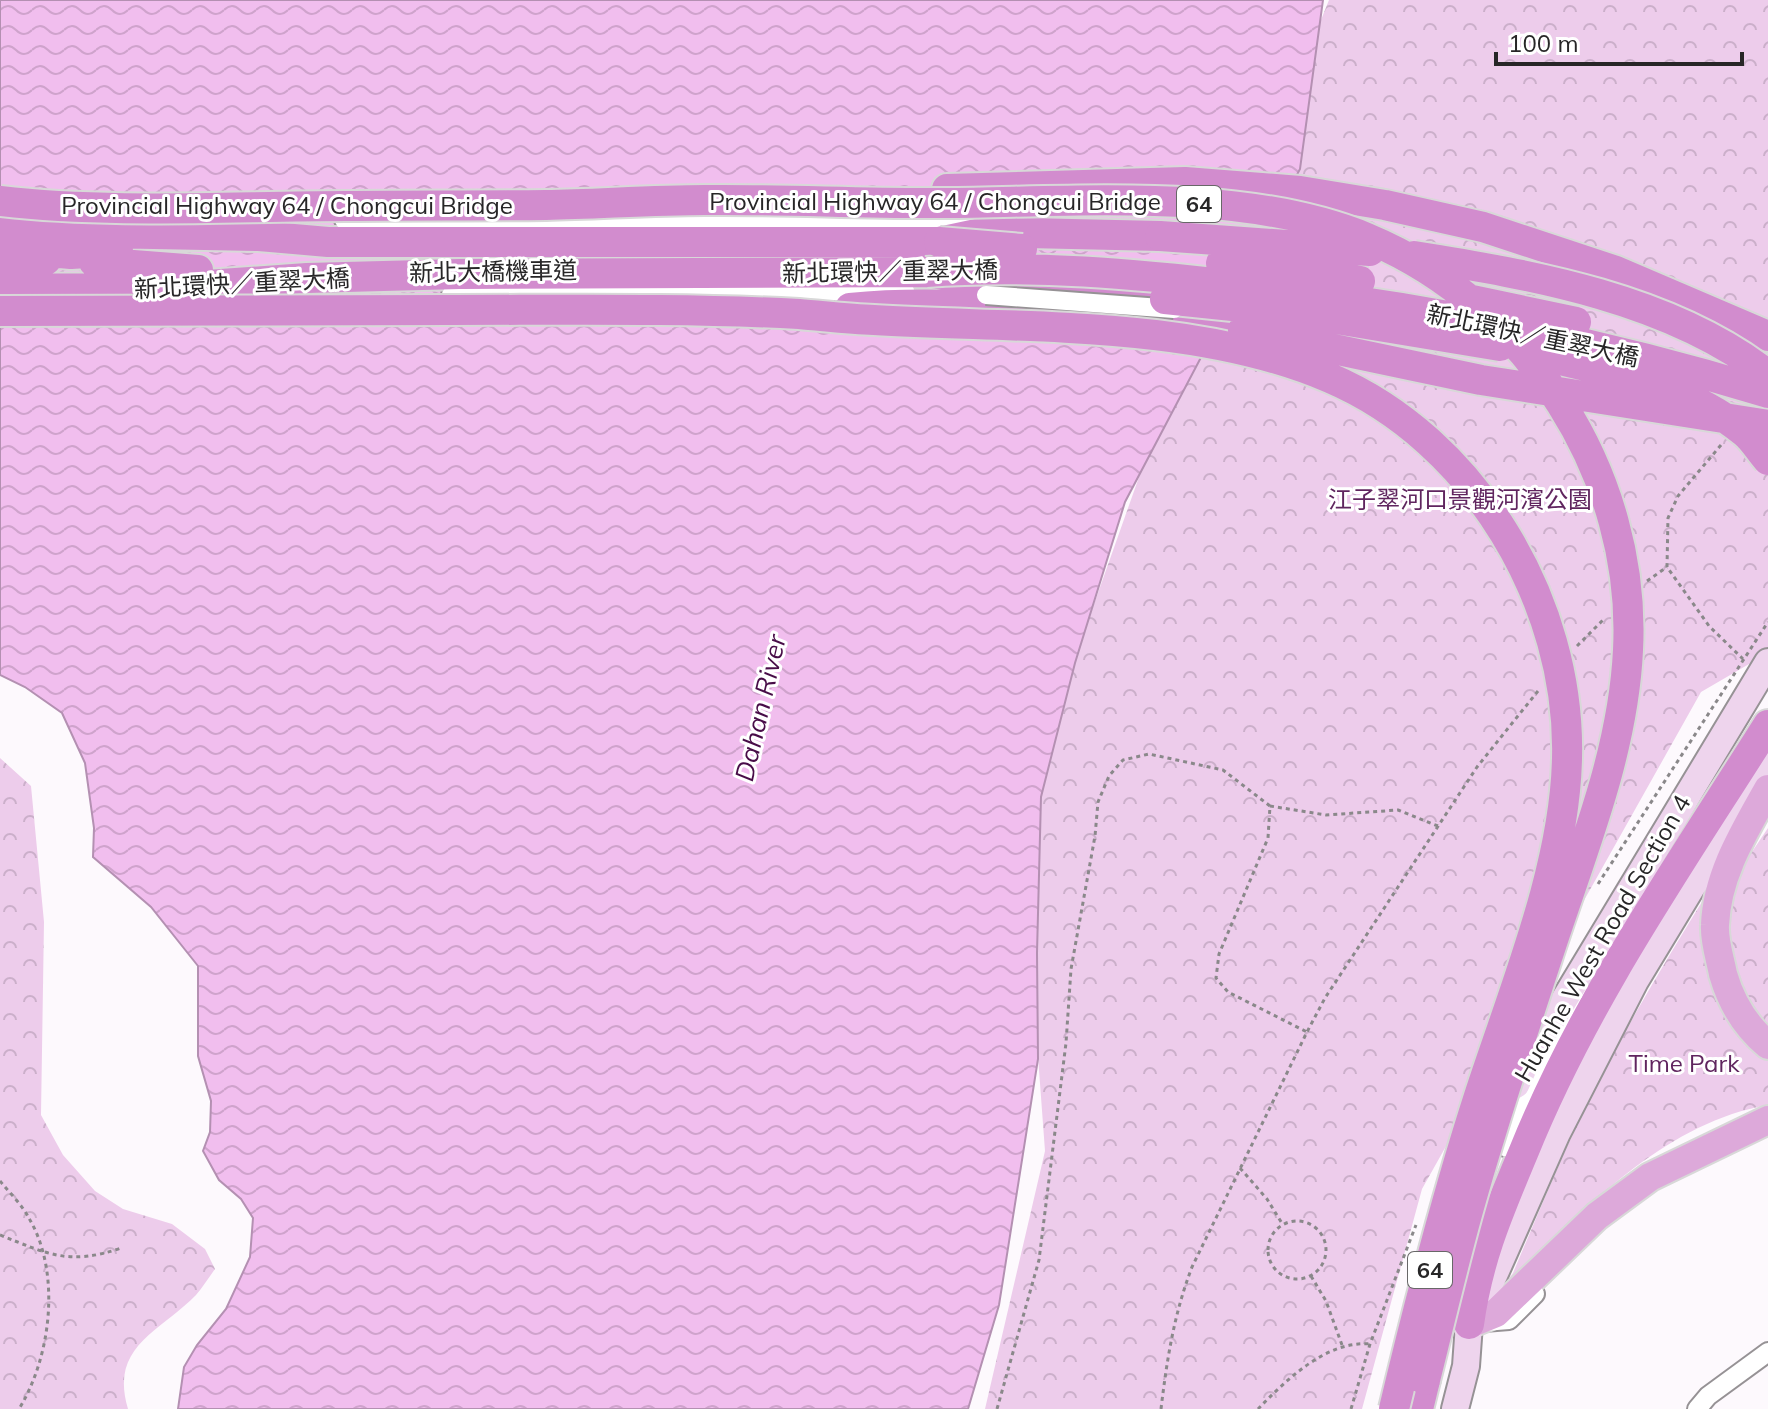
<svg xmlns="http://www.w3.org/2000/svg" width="1768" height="1409" font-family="Mulish,'Noto Sans TC',sans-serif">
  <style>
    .park { fill: url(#park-crowns) }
    .water { fill: url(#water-waves); stroke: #b490b2; stroke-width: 2 }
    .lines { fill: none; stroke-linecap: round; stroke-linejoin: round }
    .minor-casing { stroke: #969295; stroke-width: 22 }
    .secondary-casing { stroke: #969295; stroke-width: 30 }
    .primary-casing { stroke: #d8d8d8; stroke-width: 32 }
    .trunk-casing { stroke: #d8d8d8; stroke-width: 34 }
    .path { stroke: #8a888a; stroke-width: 3; stroke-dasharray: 4 4; stroke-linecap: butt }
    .minor { stroke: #fff; stroke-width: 18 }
    .secondary { stroke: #eed4ed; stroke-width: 26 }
    .primary { stroke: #dda9da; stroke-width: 28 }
    .trunk { stroke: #d28cce; stroke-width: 30 }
    .minor-bridge-casing { stroke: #969295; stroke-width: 22; stroke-linecap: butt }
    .trunk-bridge-casing { stroke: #d8d8d8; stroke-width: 34; stroke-linecap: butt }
    .minor-bridge { stroke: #fff; stroke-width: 18 }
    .trunk-bridge { stroke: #d28cce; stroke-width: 30 }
    .labels { text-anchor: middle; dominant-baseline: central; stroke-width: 6; stroke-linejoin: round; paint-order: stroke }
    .shield { fill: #fff; stroke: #686768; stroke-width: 2 }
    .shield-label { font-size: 22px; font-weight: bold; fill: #272627 }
    .street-label { font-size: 24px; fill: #272627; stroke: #fff }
    .park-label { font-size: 24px; fill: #60255f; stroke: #fff }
    .water-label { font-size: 26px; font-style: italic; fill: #480c48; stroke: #fff }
  </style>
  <defs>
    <pattern id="park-crowns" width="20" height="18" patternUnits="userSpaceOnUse" patternTransform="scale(2)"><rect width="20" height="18" fill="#edcceb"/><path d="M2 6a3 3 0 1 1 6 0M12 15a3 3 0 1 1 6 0" fill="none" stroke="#cbafca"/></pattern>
    <pattern id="water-waves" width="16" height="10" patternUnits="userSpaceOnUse" patternTransform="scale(2)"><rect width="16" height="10" fill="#f1beee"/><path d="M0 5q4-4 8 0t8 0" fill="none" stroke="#cfa3cc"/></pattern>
  </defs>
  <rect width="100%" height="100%" fill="#fdf9fd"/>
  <path class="park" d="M1329 0H1768V653L1701 692 1422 1189 1362 1409H985L1045 1151 1020 813 1150 446Z
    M0 758 31 786 44 922 41 1115 63 1155 95 1191 123 1209 172 1224 205 1249 215 1269C209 1277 203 1287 196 1295 160 1332 109 1346 128 1409H0Z
    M1768 828V1035L1752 1020 1720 933 1737 874Z
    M1708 892 1704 943 1768 1053V1105C1659 1124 1579 1216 1502 1288L1513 1273C1535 1221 1557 1167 1581 1116 1619 1038 1663 965 1708 892Z"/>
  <path class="water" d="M0 0H1323L1300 169 1125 502 1075 663 1041 797 1037 953 1038 1059 999 1305 968 1409H178L184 1367 197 1345 226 1309 250 1257 253 1218 241 1199 219 1180 203 1151 210 1132 211 1101 198 1056V966L151 907 93 857 94 828 85 763 62 713 25 687 0 675Z"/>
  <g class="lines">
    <defs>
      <path id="minor" d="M344 220 559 227 978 222
        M451 295 669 291H905
        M1505 1147 1515 1120 1580 995
        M1484 1322 1509 1320 1535 1294
        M1697 1409 1708 1396 1768 1352"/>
      <path id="secondary" d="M1516 1085 1526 1063 1768 662
        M1455 1409 1466 1366 1469 1324 1495 1273 1557 1133 1635 981 1768 761"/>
      <path id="primary" d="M1768 789C1744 832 1717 875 1715 925 1714 941 1720 958 1723 974 1731 1002 1745 1026 1768 1045
        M1469 1324 1496 1313 1597 1216 1650 1177 1768 1120"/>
      <path id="trunk" d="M947 189 1185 182 1300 191 1385 205 1483 227 1616 271 1768 336
        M0 231 259 236 328 242H939L986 232 1160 236
        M26 250 71 254 118 251
        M0 258 46 260
        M94 262 198 270
        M0 288 150 289 307 278 460 274 926 272 985 282 1165 299
        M850 308C911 302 973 305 1033 309 1100 314 1167 320 1233 328
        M1469 1324C1478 1258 1499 1211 1524 1151 1586 998 1681 863 1768 725
        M1418 1409 1425 1380"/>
    </defs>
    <use href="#minor" class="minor-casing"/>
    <use href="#secondary" class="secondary-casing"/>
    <use href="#primary" class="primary-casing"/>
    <use href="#trunk" class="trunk-casing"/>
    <path class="path" d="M1721 445 1678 496 1668 518 1667 567 1709 626 1743 659
      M1647 581 1667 567
      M1577 646 1603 620
      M1270 806 1326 815 1398 810 1438 826
      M1598 884 1768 622
      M1240 1168 1267 1199 1283 1225
      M0 1181C10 1193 23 1206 30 1220 61 1274 51 1357 19 1409
      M1268 1250a29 29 0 1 1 58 0a29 29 0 1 1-58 0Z
      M0 1235C48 1254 69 1266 121 1248
      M1311 1276 1326 1301 1342 1345
      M997 1409 1039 1260 1066 1043 1071 969 1095 836 1098 802 1109 776 1123 760 1149 754 1223 770 1270 806 1268 838 1219 954 1216 978 1228 992 1307 1032
      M1161 1409C1167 1359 1174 1314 1192 1267L1307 1032 1325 998 1477 767 1538 691
      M1258 1409C1286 1380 1327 1340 1370 1344
      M1351 1409 1370 1344 1416 1225"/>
    <use href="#minor" class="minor"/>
    <use href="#secondary" class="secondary"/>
    <use href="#primary" class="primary"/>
    <use href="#trunk" class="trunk"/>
    <defs>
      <path id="minor-bridge" d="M986 295 1174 309"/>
      <path id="trunk-bridge" d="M0 201C111 214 234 206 346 206 413 205 479 206 546 205 599 204 652 200 705 200 785 199 865 204 945 203 1077 202 1244 187 1367 238 1528 305 1637 476 1628 650 1623 757 1579 858 1547 958 1521 1038 1494 1118 1471 1200 1454 1259 1440 1320 1425 1380
        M1160 236 1370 251
        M939 242 1022 249
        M1414 256C1534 275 1671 299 1768 375
        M1221 263 1310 272 1360 281
        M926 272C1031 264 1137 274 1241 286 1419 306 1596 340 1768 393
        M1165 299 1300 313 1500 346
        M1467 299 1576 322
        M0 311C150 311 300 310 450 310 566 310 683 308 799 314 824 316 849 319 874 320 1020 329 1193 319 1330 378 1475 440 1571 603 1567 758 1565 868 1513 991 1479 1096 1446 1198 1419 1304 1394 1409
        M1243 330 1481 380 1768 425
        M1543 356C1612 373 1687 385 1744 432 1753 439 1760 451 1768 460"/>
    </defs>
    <use href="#minor-bridge" class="minor-bridge-casing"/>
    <use href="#trunk-bridge" class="trunk-bridge-casing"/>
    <use href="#minor-bridge" class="minor-bridge"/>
    <use href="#trunk-bridge" class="trunk-bridge"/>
  </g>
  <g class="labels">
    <g class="shield">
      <rect x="1177" y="186" width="44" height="36" rx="6"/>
      <rect x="1408" y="1252" width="44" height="36" rx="6"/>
    </g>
    <g class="shield-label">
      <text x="1199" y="204">64</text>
      <text x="1430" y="1270">64</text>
    </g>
    <g class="street-label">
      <text x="935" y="201">Provincial Highway 64 / Chongcui Bridge</text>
      <text x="287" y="205">Provincial Highway 64 / Chongcui Bridge</text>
      <text transform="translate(493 271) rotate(-1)">新北大橋機車道</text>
      <text transform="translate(890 271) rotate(-1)">新北環快／重翠大橋</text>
      <text transform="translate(242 283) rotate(-3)">新北環快／重翠大橋</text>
      <text transform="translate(1533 335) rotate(12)">新北環快／重翠大橋</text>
      <text transform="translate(1602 938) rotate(-60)">Huanhe West Road Section 4</text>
    </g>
    <g class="park-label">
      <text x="1460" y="499">江子翠河口景觀河濱公園</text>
      <text x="1684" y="1063">Time Park</text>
    </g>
    <g class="water-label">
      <text transform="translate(760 708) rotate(-77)">Dahan River</text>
    </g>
  </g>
  <path d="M1496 52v12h246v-12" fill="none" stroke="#272627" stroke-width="4"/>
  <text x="1508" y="52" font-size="24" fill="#272627" stroke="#ffffff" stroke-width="6" paint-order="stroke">100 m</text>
</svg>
